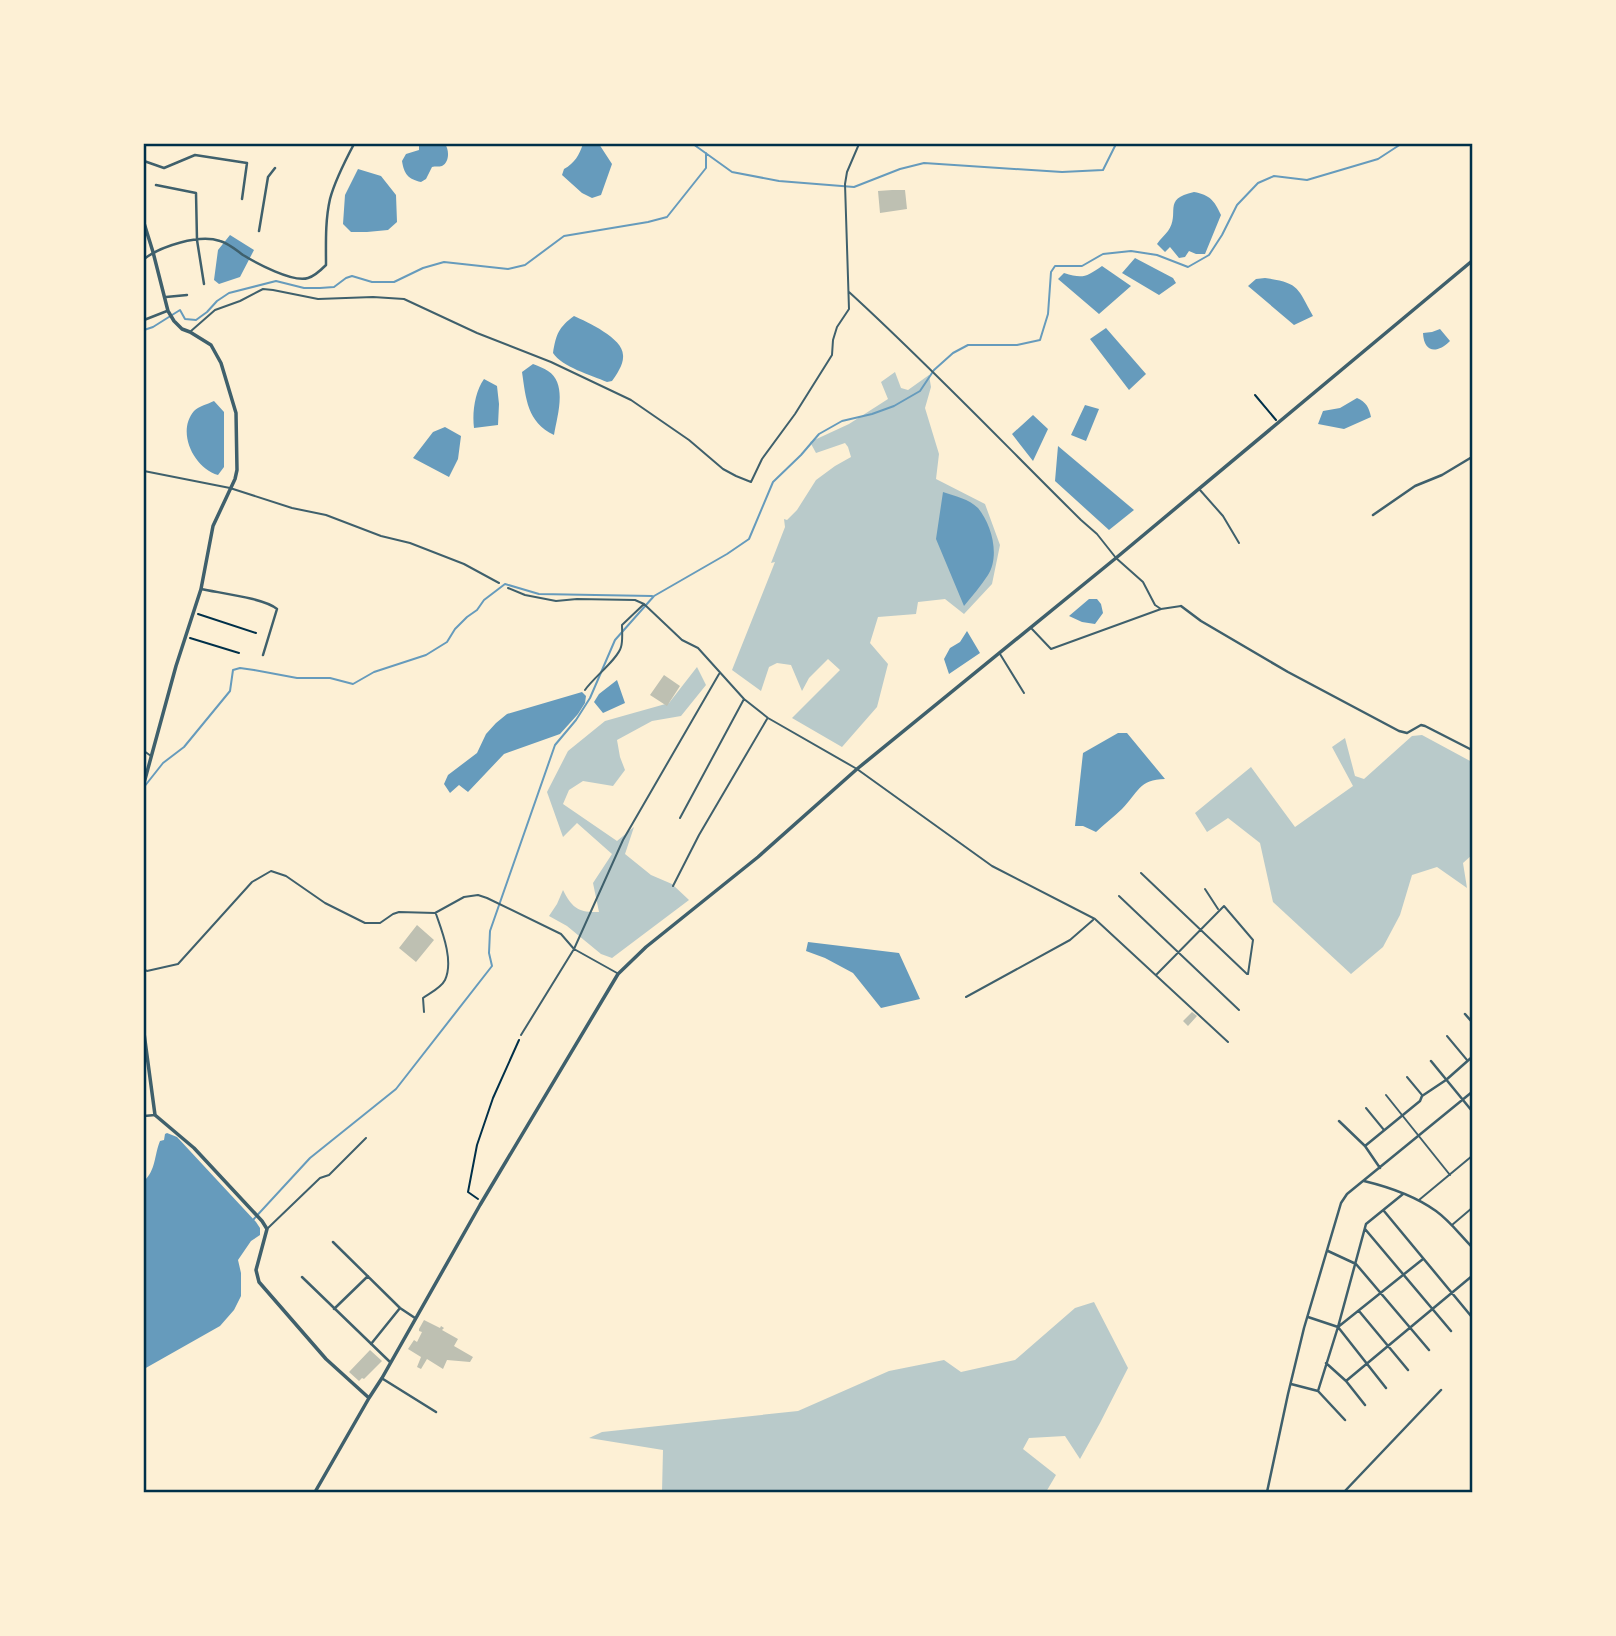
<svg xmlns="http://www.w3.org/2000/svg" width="1616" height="1636" font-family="'Fira Sans',sans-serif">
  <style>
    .green { fill: #b9caca }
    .water { fill: #669bbc }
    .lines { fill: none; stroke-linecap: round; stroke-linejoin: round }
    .stream { stroke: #669bbc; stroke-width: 2 }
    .building { fill: #bec0b2 }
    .path { stroke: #003049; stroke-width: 2 }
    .service { stroke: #3f606c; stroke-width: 2 }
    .minor { stroke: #3f606c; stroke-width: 2.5 }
    .tertiary { stroke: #3f606c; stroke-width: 3.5 }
    .neatline { fill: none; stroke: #003049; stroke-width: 2.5 }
  </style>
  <rect width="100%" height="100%" fill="#fdf0d5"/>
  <path class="green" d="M895 372 901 388 908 390 929 375 931 387 925 408 939 454 936 479 985 504 1000 545 992 584 964 614 945 599 918 602 916 614 878 617 870 643 888 664 877 707 842 747 792 718 840 670 828 659 809 678 802 691 791 665 777 663 769 667 761 691 732 670 775 562 771 563 785 527 784 519 787 520 797 510 816 480 835 466 851 457 848 447 845 443 816 453 810 442 849 424 888 399 881 382Z
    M697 667 706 685 681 716 652 721 617 740 620 757 625 770 613 786 583 781 569 790 563 804 617 841 634 827 625 854 651 875 672 884 689 900 612 958 601 954 567 926 549 916 557 904 563 890C572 908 579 913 599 912L593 883 612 854 577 823 563 837 547 792 568 751 605 721 669 703Z
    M1422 735 1472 762V855L1463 863 1467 888 1437 867 1412 875 1400 915 1383 947 1351 974 1273 902 1260 843 1228 818 1207 832 1195 813 1251 767 1295 827 1353 786 1332 747 1345 738 1355 776 1364 779 1412 736Z
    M1094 1302 1128 1368 1100 1423 1080 1459 1065 1436 1029 1438 1023 1449 1056 1475 1046 1492H662L663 1450 589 1438 602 1432 798 1411 889 1371 944 1360 961 1372 1015 1360 1075 1308Z"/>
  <path class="water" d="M419 144H445C449 149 450 162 442 166 439 167 435 166 432 167L426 179 421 182C408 179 404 174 402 161L406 154 419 150Z
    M583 144H599L612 164 601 195 592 198 582 193 562 175 564 169C575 163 579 155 583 144Z
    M358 169 381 176 396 195 397 222 388 230 367 232H351L343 224 345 195Z
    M1194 192C1210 195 1214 200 1221 215L1205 254H1196L1189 251 1185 257 1179 258 1170 247 1165 252 1157 244C1160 239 1165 235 1168 231 1181 213 1161 199 1194 192Z
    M230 235 254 250 240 277 219 284 214 280 218 250Z
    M1135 258 1173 278 1176 283 1159 295 1122 273Z
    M1102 266 1131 286 1099 314 1058 279 1064 273C1083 279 1086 277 1102 266Z
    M1265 278C1299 283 1297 287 1313 316L1294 325 1248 286 1256 279Z
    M574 316C587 322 623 338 623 355 624 364 617 374 612 381L607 382C591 375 562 367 553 353 556 334 559 327 574 316Z
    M1106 328 1146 374 1129 390 1090 339Z
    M1440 329 1450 341C1437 354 1424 353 1423 333L1432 332Z
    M533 364C538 366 544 368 548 371 568 384 557 416 554 435 527 422 526 399 522 372Z
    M484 379 497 386 499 404 498 425 474 428C472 412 475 392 484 379Z
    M1357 398C1366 402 1369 407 1371 417L1344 429 1318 424 1323 411 1340 408Z
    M214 401 224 412V467L218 475C194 468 176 432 194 411 199 406 208 404 214 401Z
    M1085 405 1099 409 1086 441 1071 435Z
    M1033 415 1048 429 1033 461 1012 434Z
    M445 427 461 436 458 459 449 477 413 458 433 432Z
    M1058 446 1134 510 1109 530 1055 481Z
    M943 492C955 496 969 499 978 508 992 525 1000 556 988 575 981 586 972 596 964 606L936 539Z
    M1089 599H1097L1101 604 1103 613 1095 624 1082 622 1069 616Z
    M967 631 980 653 949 674 944 659 950 648 960 642Z
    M617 680 625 703 603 713 594 702 599 694Z
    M582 692 586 696 585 703 578 714 560 734 504 754 468 792 459 785 450 793 444 784 448 775 477 753 486 734 496 723 507 714Z
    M1118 733H1127L1165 779C1139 779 1138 793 1122 809 1114 817 1104 824 1096 832L1083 826H1075L1083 753Z
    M808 942 899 953 920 999 881 1008 853 973 825 958 806 951Z
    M167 1133 177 1137 256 1222 260 1228V1235L251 1241 238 1260 241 1273V1296L234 1310 220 1326 144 1369V1181C156 1170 154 1156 160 1141L164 1140 165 1134Z"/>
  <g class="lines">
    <path class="stream" d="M693 144 732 172 779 181 854 187 900 169 924 163 1062 172 1103 170 1116 144
      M144 330 153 327 180 310 185 319 196 320 207 312 217 301 229 293 276 281 304 288H320L334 287 346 278 352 276 372 282H394L423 268 444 262 508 269 525 265 564 236 648 222 667 217 706 168V153
      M144 787 163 763 184 747 230 691 233 670 240 668 254 670 297 678H330L353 684 374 672 426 655 447 642 455 629 467 617 477 610 484 600 505 584 539 594 652 596
      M252 1221 310 1158 396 1089 492 966 489 953 490 931 555 745 576 720 590 698 615 640 654 596 727 554 749 539 773 482 801 455 819 434 842 421 872 414 894 406 920 391 934 370 953 353 968 345H1017L1040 340 1048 314 1051 272 1055 266H1082L1103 254 1131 251 1157 255 1188 267 1209 255 1222 235 1237 205 1258 183 1274 176 1307 180 1378 159 1401 144"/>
  </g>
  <path class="building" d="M892 190H905L907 209 880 213 878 191Z
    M664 675 680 686 667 706 650 695Z
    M417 925 434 940 416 962 399 948Z
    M1192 1012 1197 1016 1188 1026 1183 1021Z
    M424 1320 440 1328 441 1326 444 1328 442 1330 458 1339 454 1346 473 1357 470 1362 447 1360 443 1369 427 1359 421 1369 417 1367 421 1357 408 1349 414 1340 417 1342 422 1332 419 1331V1329Z
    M370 1350 382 1361 364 1379 362 1378 359 1381 349 1372Z"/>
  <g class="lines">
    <path class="path" d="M1255 395 1276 420
      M198 614 256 633
      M190 638 239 653
      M478 1199 468 1192 477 1145 493 1098 519 1040"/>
    <path class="service" d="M849 292C929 365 1004 444 1081 520L1097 534 1116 558 1143 582 1155 605 1161 609 1181 606
      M191 331 215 310 240 301 263 289 273 290 318 299 373 297 404 299 477 333 551 362 631 400 689 440 723 469 736 476 751 482 762 459 795 414 832 355 833 340 837 327 849 309 845 184 847 172 859 144
      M144 471 230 488 292 508 326 515 381 536 410 543 464 564 499 583
      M1200 490 1223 516 1239 543
      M508 588 525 595 556 601 577 599 635 600 644 604 622 625C622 631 623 641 621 647 618 659 593 678 585 690
      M644 604 682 640 698 648 744 699 768 718 857 769 992 866 1095 919 1228 1042
      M1032 629 1051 649 1161 609
      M1000 654 1024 693
      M144 751 151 756
      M680 818 744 699
      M1141 873 1247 974
      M673 886 699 835 767 719
      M1205 889 1218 909
      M1119 896 1239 1010
      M144 969 147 971 178 964 252 882 271 871 286 876 325 903 365 923H380L393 914 399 912 435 913 464 897 478 895 487 898 561 934 574 949 617 973
      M1156 975 1224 906 1253 940 1248 974
      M966 997 1070 940 1093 920
      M424 1012 423 998C430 993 441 988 445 980 454 961 442 931 436 914
      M521 1035 574 949 623 840 719 674
      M1447 1036 1467 1060
      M1407 1077 1422 1095
      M1386 1095 1450 1175
      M1366 1108 1384 1130
      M1419 1200 1472 1156
      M1452 1225 1472 1208
      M268 1228 320 1178 329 1175 366 1138"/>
    <path class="minor" d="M144 161 164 168 195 155 247 163 242 199
      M156 185 196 193 197 240 204 284
      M259 231 268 177 275 168
      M144 259C161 246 199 234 220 241 228 243 236 250 243 255 256 263 293 283 308 278 315 276 321 270 326 265 326 244 325 221 330 199 335 180 345 161 354 144
      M166 297 187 295
      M144 320 167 311
      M1373 515 1415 486 1442 475 1472 457
      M201 589C219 593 264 598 277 609L263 655
      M1181 606 1201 621 1288 672 1399 731 1407 733 1421 725 1425 726 1472 750
      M1465 1014 1472 1022
      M1431 1061 1472 1111
      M144 1116 155 1115
      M1339 1121 1365 1146 1380 1168
      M1365 1146 1420 1101 1422 1096 1446 1080 1472 1057
      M1364 1181C1389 1187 1415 1196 1436 1211 1450 1221 1461 1236 1472 1247
      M1384 1211 1471 1316
      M1365 1229 1451 1331
      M333 1242 400 1308 415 1318
      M1328 1251 1356 1264 1429 1350
      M302 1277 390 1362
      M334 1309 368 1276
      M1359 1311 1408 1370
      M1308 1317 1338 1327
      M1338 1327 1423 1259
      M1338 1327 1386 1388
      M371 1344 400 1308
      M1326 1363 1346 1381 1365 1405
      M383 1379 436 1412
      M1346 1381 1472 1276
      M1291 1384 1318 1391 1345 1420
      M1318 1391 1338 1327 1366 1224 1403 1194
      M1267 1492 1288 1394 1304 1328 1341 1203 1347 1194 1472 1092
      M1344 1492 1441 1390"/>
    <path class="tertiary" d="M144 223 153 252 168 311 174 321 182 329 190 332 211 345 221 363 236 413 237 470 235 479 213 526 201 589 176 666 144 783
      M144 1033 155 1115 194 1148 262 1221 267 1229 256 1270 259 1282 326 1359 369 1398
      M315 1492 369 1398 382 1378 480 1205 618 974 646 947 758 857 857 769 1116 558 1472 261"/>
  </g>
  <rect width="1616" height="1636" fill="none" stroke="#fdf0d5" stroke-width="290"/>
  <rect x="145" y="145" width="1326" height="1346" class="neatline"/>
</svg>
